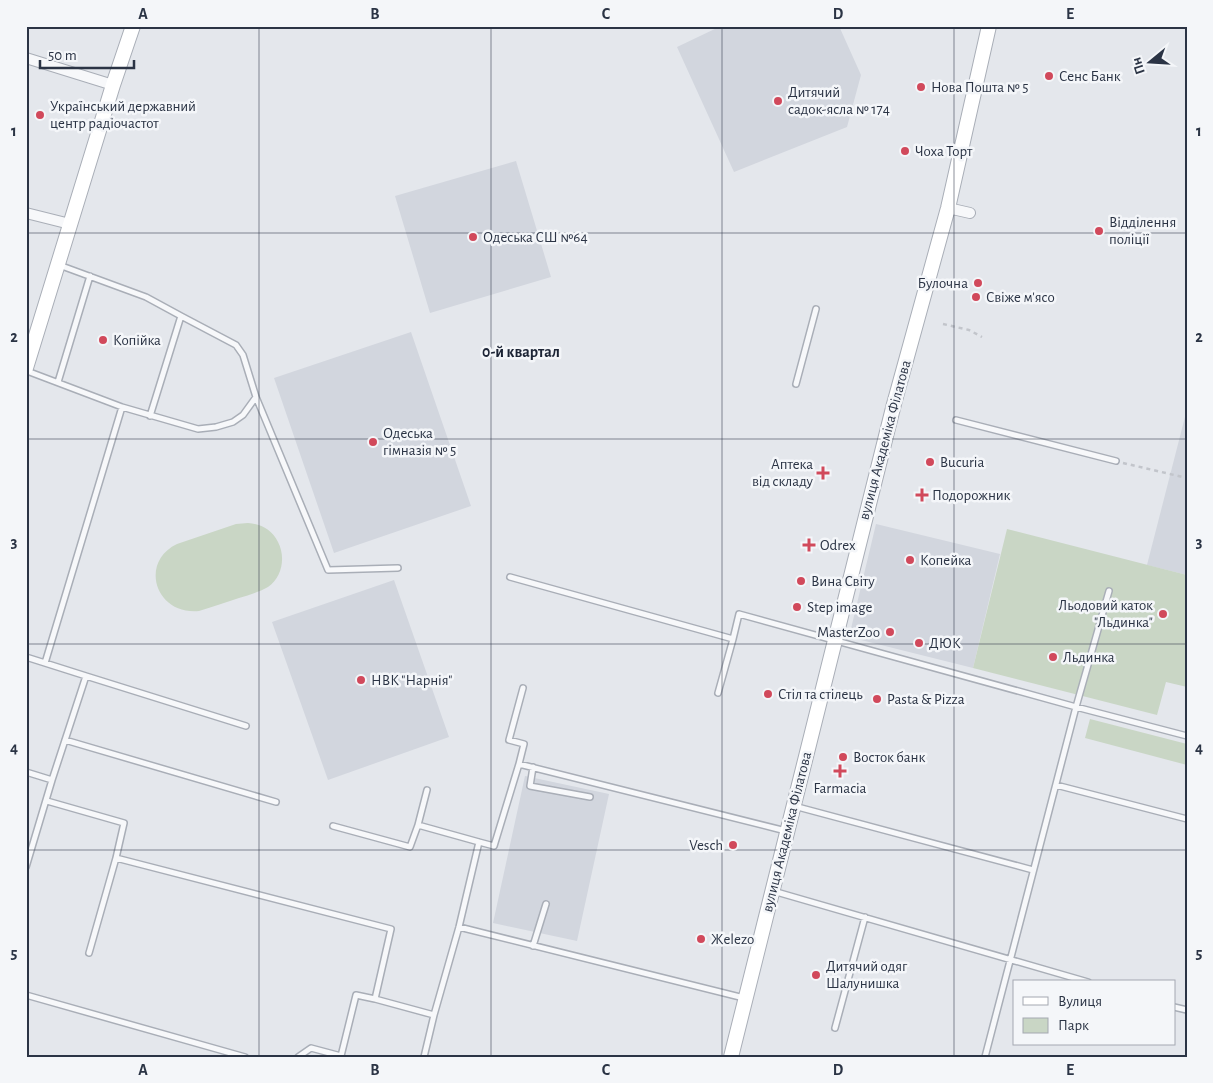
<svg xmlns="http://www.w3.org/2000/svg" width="1213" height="1083" font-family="'Alegreya Sans',sans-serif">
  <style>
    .built { fill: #d2d6de }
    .green { fill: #c9d6c5 }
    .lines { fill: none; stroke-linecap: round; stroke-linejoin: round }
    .service-casing { stroke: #a9aeb7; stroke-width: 8 }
    .minor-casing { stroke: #a9aeb7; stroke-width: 12 }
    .secondary-casing { stroke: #a9aeb7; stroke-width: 16 }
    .path { stroke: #c2c5cb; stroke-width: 2.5; stroke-dasharray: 4 4; stroke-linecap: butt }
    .service { stroke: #f7f8fa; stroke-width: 5 }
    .minor { stroke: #f7f8fa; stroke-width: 10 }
    .secondary { stroke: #fff; stroke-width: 14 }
    .grid { fill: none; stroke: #2b3445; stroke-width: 1; stroke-opacity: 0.55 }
    .poi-dot { fill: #d1495b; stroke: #f4f6f9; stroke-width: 2 }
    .labels { text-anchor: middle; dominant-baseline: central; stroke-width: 5; stroke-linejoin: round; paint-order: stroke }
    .poi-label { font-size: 15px; fill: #2b3445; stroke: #f4f6f9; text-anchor: start }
    .street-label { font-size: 15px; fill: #2b3445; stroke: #f4f6f9 }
    .neighbourhood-label { font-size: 16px; font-weight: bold; fill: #1d2536; stroke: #f4f6f9 }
    .neatline { fill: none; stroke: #2b3445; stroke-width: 2 }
    .grid-label { font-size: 16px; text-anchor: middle; font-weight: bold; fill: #2b3445 }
  </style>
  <rect width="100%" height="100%" fill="#e4e7ec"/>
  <path class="built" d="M721 26H839L861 75 847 127 734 172 677 47Z
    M516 161 551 277 430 313 395 196Z
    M411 332 471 506 334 553 274 378Z
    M1187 409V575L1147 565Z
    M876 524 1000 554 973 668 849 637Z
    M394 580 449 737 328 780 272 622Z
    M525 776 609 794 577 941 493 923Z"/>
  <path class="green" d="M248 523C261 524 272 530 278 542 286 557 282 578 268 587 259 592 249 595 239 598 226 602 213 607 199 611 155 615 139 562 177 544L236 524Z
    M1007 529 1187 575V687L1166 682 1157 715 973 668Z
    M1090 719 1187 744V765L1085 738Z"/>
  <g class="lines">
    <defs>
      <path id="service" d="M59 265 146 297 181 316 150 416
        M181 316 236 345 243 355 256 397 328 570 398 568
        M27 371 122 407 198 429 216 427 233 422 243 415 256 397
        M58 382 90 276
        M796 384 816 309
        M956 420 1116 461
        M510 577 733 639 739 614 1076 707 1187 736
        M26 657 45 663 122 407
        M86 676 246 726
        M718 693 733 639
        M65 740 276 802
        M519 764 524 744 509 740 523 688
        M533 767 530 786 590 797
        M26 772 52 780
        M1056 785 1187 819
        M427 790 418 825 479 842
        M47 801 124 823 116 858 391 929 375 999 434 1015 459 927 479 842 494 846 519 764 786 831
        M794 806 1033 870
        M333 826 410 847 418 825
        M26 867 52 780 86 676 45 663
        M773 891 1088 982
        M459 927 744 998
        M533 946 546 904
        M89 953 116 858
        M26 995 245 1057
        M1174 1007 1187 1010
        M835 1028 865 917
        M298 1057 311 1048 341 1056
        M342 1057 341 1056 356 995 375 999
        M424 1057 434 1015
        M985 1057 1076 707 1109 591"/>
      <path id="minor" d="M26 58 113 85
        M948 208 970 213
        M26 213 70 224"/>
      <path id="secondary" d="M26 368 113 85 133 26
        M731 1057 894 404 948 208 989 26"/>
    </defs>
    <use href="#service" class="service-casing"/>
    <use href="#minor" class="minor-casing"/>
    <use href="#secondary" class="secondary-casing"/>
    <path class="path" d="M943 324 969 330 982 337
      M1123 463 1187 478"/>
    <use href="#service" class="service"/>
    <use href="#minor" class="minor"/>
    <use href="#secondary" class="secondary"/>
  </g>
  <path class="grid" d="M259 26V1057M491 26V1057M722 26V1057M954 26V1057M26 233H1187M26 439H1187M26 644H1187M26 850H1187"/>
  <g class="poi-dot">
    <circle cx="1049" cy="76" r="5"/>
    <circle cx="921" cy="87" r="5"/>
    <circle cx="778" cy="101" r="5"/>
    <circle cx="40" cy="115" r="5"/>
    <circle cx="905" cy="151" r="5"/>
    <circle cx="1099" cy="231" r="5"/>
    <circle cx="473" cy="237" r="5"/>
    <circle cx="978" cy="283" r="5"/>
    <circle cx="976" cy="297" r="5"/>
    <circle cx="103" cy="340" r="5"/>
    <circle cx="373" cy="442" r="5"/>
    <circle cx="930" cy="462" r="5"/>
    <path d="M820.5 465.5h5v5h5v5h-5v5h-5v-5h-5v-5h5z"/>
    <path d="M919.5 487.5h5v5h5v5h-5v5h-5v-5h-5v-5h5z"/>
    <path d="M806.5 537.5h5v5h5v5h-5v5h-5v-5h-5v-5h5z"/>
    <circle cx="910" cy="560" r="5"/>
    <circle cx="801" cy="581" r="5"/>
    <circle cx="797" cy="607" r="5"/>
    <circle cx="1163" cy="614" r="5"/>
    <circle cx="890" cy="632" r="5"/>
    <circle cx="919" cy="643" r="5"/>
    <circle cx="1053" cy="657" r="5"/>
    <circle cx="361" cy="680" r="5"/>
    <circle cx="768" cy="694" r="5"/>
    <circle cx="877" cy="699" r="5"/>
    <circle cx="843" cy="757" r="5"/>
    <path d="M837.5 763.5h5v5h5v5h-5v5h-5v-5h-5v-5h5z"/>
    <circle cx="733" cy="845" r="5"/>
    <circle cx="701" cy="939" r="5"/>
    <circle cx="816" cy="975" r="5"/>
  </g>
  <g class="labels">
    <g class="poi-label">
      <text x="1059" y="76">Сенс Банк</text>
      <text x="931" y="87">Нова Пошта № 5</text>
      <text x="788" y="92">Дитячий<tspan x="788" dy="17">садок-ясла № 174</tspan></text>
      <text x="50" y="106">Український державний<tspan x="50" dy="17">центр радіочастот</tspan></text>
      <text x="915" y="151">Чоха Торт</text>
      <text x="1109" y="222">Відділення<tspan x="1109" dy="17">поліції</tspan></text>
      <text x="483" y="237">Одеська СШ №64</text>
      <text x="968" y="283" text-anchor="end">Булочна</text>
      <text x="986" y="297">Свіже м'ясо</text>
      <text x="113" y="340">Копійка</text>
      <text x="383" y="433">Одеська<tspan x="383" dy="17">гімназія № 5</tspan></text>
      <text x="940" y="462">Bucuria</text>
      <text x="813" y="464" text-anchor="end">Аптека<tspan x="813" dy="17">від складу</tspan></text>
      <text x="932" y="495">Подорожник</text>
      <text x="820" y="545">Odrex</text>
      <text x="920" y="560">Копейка</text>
      <text x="811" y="581">Вина Світу</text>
      <text x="1153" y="605" text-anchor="end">Льодовий каток<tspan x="1153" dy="17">"Льдинка"</tspan></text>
      <text x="807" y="607">Step image</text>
      <text x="880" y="632" text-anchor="end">MasterZoo</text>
      <text x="929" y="643">ДЮК</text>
      <text x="1063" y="657">Льдинка</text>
      <text x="371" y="680">НВК "Нарнія"</text>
      <text x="778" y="694">Стіл та стілець</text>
      <text x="887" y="699">Pasta &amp; Pizza</text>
      <text x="853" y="757">Восток банк</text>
      <text x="840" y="788" text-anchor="middle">Farmacia</text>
      <text x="723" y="845" text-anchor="end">Vesch</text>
      <text x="711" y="939">Жelezo</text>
      <text x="826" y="966">Дитячий одяг<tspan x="826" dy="17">Шалунишка</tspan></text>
    </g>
    <g class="street-label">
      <text transform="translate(885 440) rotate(-75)">вулиця Академіка Філатова</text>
      <text transform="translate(787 832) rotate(-76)">вулиця Академіка Філатова</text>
    </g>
    <g class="neighbourhood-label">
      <text x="521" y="352">0-й квартал</text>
    </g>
  </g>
  <rect width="1213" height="1083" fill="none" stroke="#f4f6f9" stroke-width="55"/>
  <rect x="1013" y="980" width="162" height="65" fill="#f4f6f9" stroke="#a4a8b1"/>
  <rect x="1023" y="997" width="25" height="8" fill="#ffffff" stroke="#a4a8b1"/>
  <text x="1058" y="1006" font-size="15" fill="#2b3445">Вулиця</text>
  <rect x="1023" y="1018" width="25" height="15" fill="#c9d6c5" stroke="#a4a8b1"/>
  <text x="1058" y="1030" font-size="15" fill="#2b3445">Парк</text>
  <g transform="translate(1150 62) rotate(252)" stroke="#f4f6f9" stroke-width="4" paint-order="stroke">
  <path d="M0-4L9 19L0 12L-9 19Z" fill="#2b3445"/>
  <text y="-8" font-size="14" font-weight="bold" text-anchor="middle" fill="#2b3445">Пн</text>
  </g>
  <path d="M40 60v8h94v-8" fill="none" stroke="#2b3445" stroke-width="2.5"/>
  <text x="48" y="60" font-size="15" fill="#2b3445" stroke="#f4f6f9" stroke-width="4" paint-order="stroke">50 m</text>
  <rect x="28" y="28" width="1158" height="1028" class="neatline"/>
  <g class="grid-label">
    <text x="143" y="19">A</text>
    <text x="375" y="19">B</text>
    <text x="606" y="19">C</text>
    <text x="838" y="19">D</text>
    <text x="1070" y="19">E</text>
    <text x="14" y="136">1</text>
    <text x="1199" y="136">1</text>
    <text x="14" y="342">2</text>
    <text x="1199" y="342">2</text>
    <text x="14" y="547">3</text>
    <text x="1199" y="547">3</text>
    <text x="14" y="753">4</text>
    <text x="1199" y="753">4</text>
    <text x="14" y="958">5</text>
    <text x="1199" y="958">5</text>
    <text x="143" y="1075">A</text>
    <text x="375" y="1075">B</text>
    <text x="606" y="1075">C</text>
    <text x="838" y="1075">D</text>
    <text x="1070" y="1075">E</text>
  </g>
</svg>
